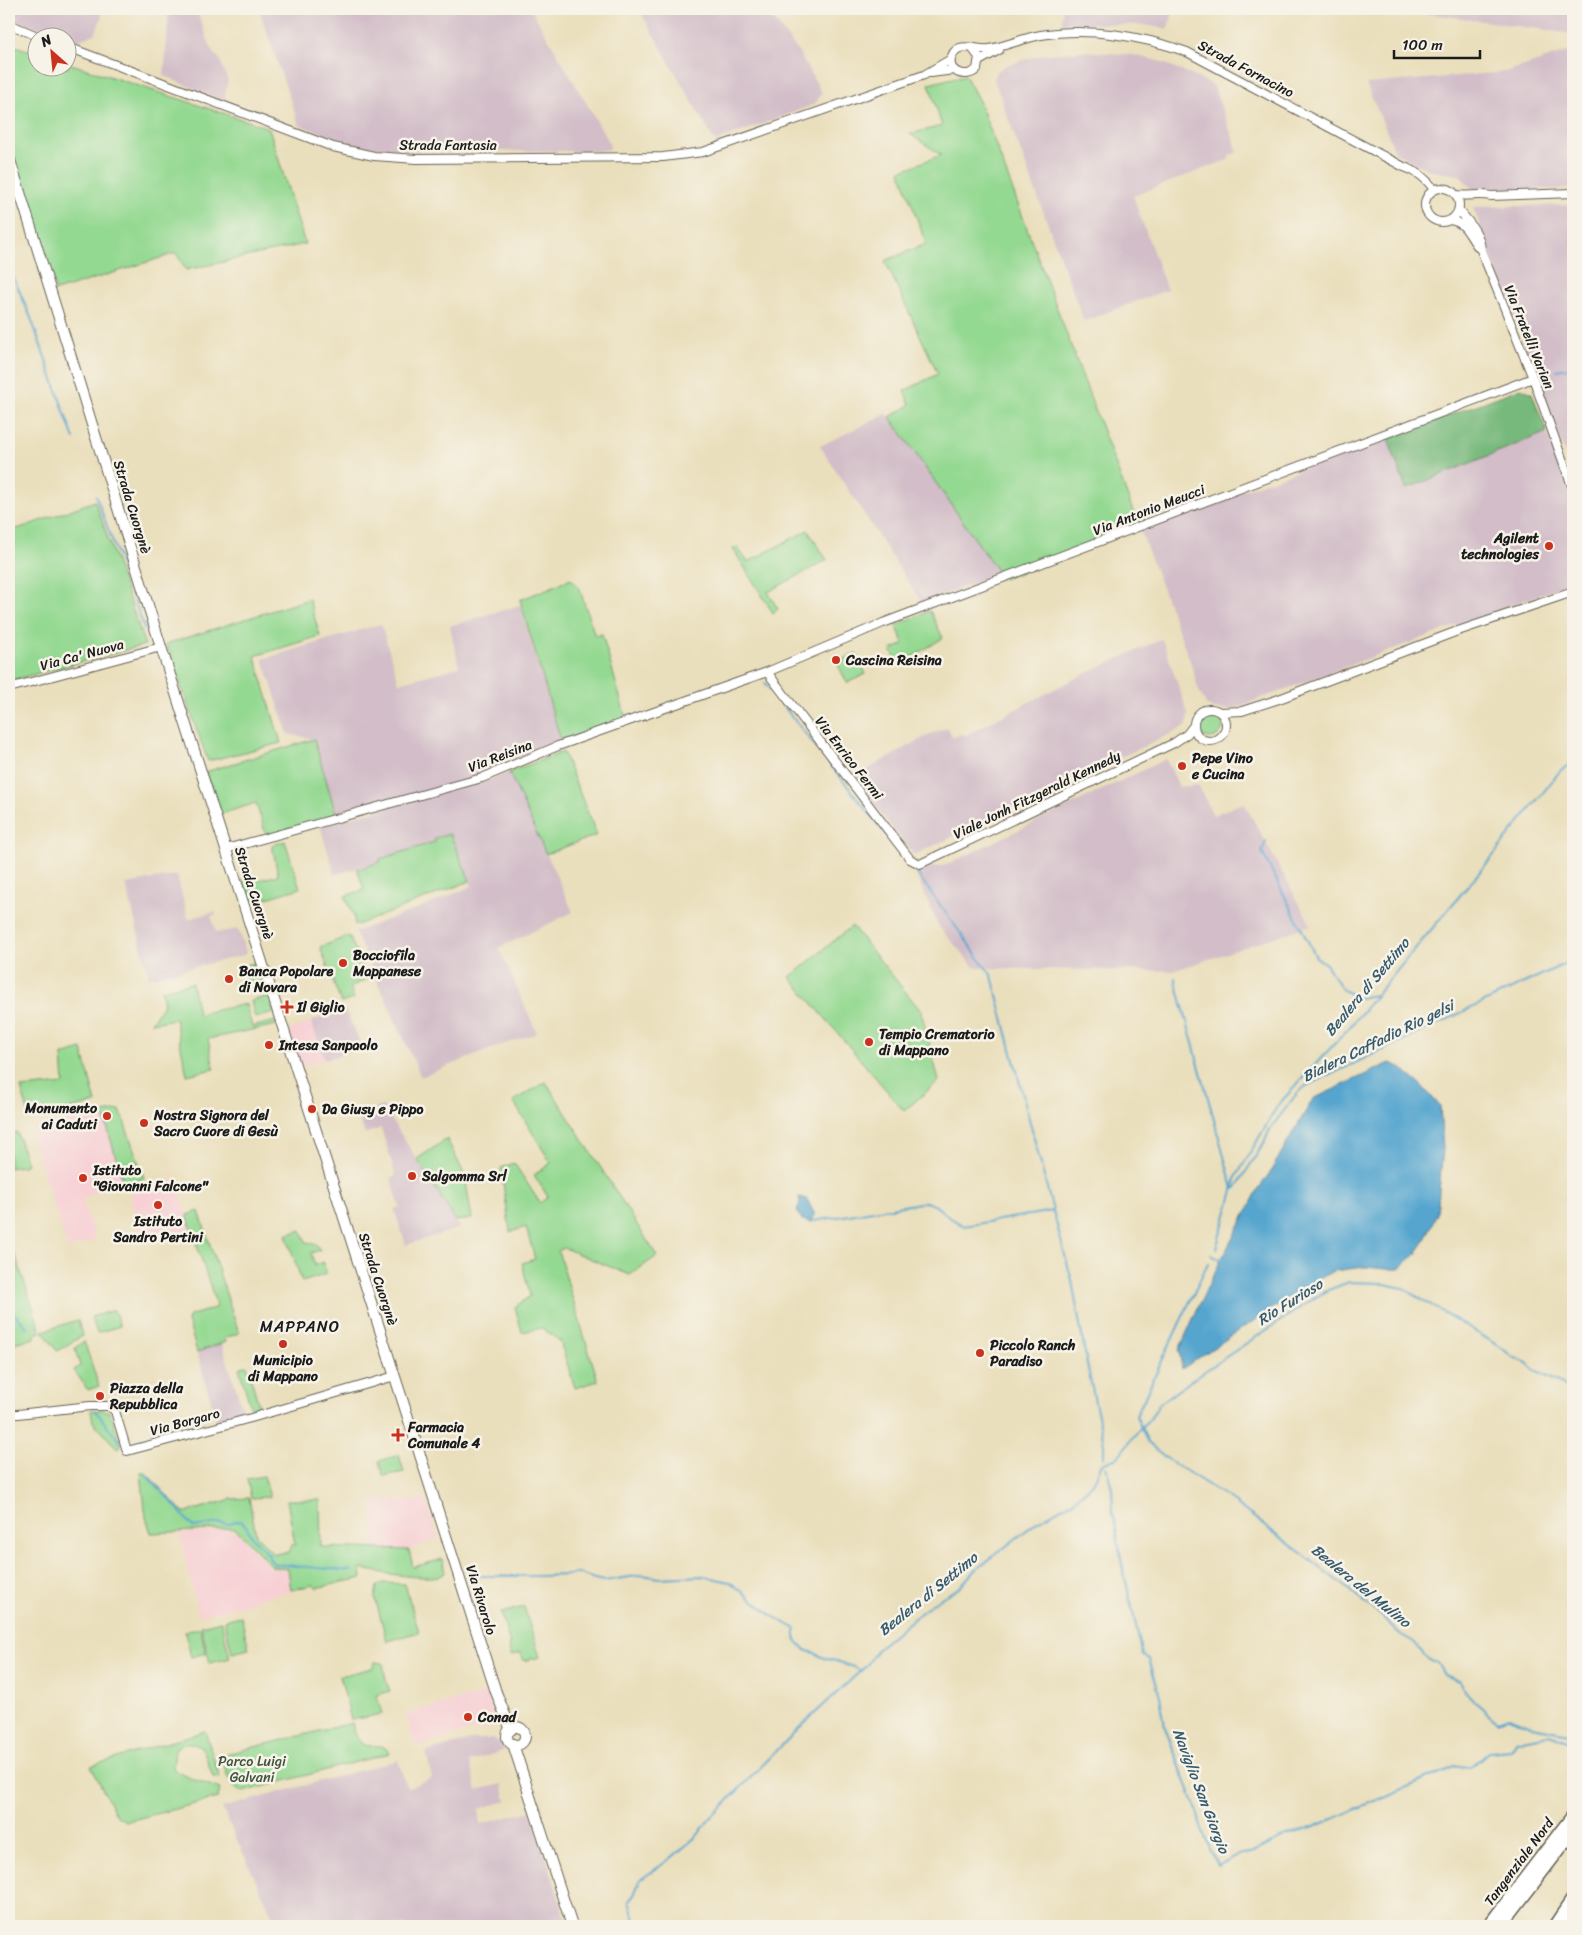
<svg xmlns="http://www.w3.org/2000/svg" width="1582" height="1935" font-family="Sriracha,sans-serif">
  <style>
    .built { fill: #f7cfd4 }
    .industrial { fill: #d2bdc8 }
    .green { fill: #94d992; stroke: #587a57 }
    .forest { fill: #77b97c; stroke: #4a6a4c }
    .water { fill: #55a5cf; stroke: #386076 }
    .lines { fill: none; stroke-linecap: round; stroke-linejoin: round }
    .stream { stroke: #55a5cf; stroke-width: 2 }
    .minor-casing { stroke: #646054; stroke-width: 10 }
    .major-casing { stroke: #646054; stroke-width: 12 }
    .highway-casing { stroke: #646054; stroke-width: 14 }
    .minor { stroke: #fff; stroke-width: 8 }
    .major { stroke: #fff; stroke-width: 10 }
    .highway { stroke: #fff; stroke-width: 11 }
    .poi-dot { fill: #c8321e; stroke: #f7f3e8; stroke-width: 2 }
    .labels { text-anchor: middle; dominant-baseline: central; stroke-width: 5; stroke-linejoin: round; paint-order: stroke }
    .street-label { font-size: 14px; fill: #1c1c1c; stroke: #f7f3e8 }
    .poi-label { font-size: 14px; font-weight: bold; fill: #1c1c1c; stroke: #f7f3e8; text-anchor: start }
    .park-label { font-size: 14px; fill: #40553f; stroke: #f7f3e8 }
    .water-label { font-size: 15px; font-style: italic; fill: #365a6d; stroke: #f7f3e8 }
    .quarter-label { font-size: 16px; letter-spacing: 1px; fill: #1c1c1c; stroke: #f7f3e8 }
  </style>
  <rect width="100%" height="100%" fill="#f7f3e8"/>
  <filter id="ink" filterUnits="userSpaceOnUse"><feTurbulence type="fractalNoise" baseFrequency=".02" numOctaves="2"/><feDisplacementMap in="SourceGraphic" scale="10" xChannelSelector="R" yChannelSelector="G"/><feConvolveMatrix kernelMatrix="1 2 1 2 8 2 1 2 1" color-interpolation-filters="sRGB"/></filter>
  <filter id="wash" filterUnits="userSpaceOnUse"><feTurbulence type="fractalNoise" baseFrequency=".0096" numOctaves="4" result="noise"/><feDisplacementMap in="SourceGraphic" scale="20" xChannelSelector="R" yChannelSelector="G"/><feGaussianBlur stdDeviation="1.12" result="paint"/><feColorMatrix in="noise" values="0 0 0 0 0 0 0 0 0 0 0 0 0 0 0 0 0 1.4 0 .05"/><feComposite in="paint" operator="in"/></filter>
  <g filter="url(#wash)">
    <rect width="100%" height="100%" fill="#eadfbc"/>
    <path class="built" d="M311 1021 325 1060 298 1067 288 1031Z
      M103 1113 124 1185 82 1198 96 1240 68 1249 31 1135 34 1129Z
      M176 1179 191 1229 145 1244 129 1194Z
      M373 1500 426 1501 438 1538 409 1550 372 1548Z
      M226 1530 237 1532 271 1568 288 1570 292 1591 255 1599 251 1603 199 1616 179 1533H202Z
      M487 1692 496 1726 475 1732 474 1730 419 1745 413 1742 406 1714Z"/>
    <path class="industrial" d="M9 9H102L101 19 95 34 76 41 9 18Z
      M169 9H196L213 53 219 58 228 80 224 101 164 76Z
      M230 9H531L609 142 610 149 597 151H422L362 147 299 125 260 12Z
      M639 9H766L797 50 822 93 815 104 715 142Z
      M1063 9H1175L1167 29 1145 25 1062 23Z
      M1391 9H1573V34L1397 9Z
      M1573 50V189H1473L1459 175 1431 171 1396 153 1366 84 1505 72Z
      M1083 51 1133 55 1162 62 1213 85 1238 152 1228 156 1230 159 1133 196 1167 290 1084 321 994 80 997 71 1007 65 1041 55Z
      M1573 205V475L1473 207Z
      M886 414 890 417 1000 574 922 603 820 446Z
      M1547 432 1573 505V582L1230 710 1213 709 1206 704 1199 691 1190 661 1139 527 1388 439 1406 488Z
      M520 605 561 742 495 773 377 807 374 802 336 813 314 739 288 734 263 659 381 624 399 683 459 667 450 626Z
      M1162 639 1188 714 1187 726 914 855 852 778 930 734 948 728 953 738 962 733 964 736 1074 679Z
      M1166 759 1179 787 1198 785 1213 815 1244 803 1311 925 1173 971 975 968 939 927 914 870 946 865Z
      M509 772 573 912 499 948 537 1033 496 1047 421 1077 355 932 430 904 472 886 450 834 435 842 380 862 335 874 320 826 488 780Z
      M177 875 188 919 215 912 216 915 211 916 216 933 238 929 246 952 244 955 149 978 126 884Z
      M345 1010 362 1047 325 1060 311 1021Z
      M383 1106 460 1228 406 1245 394 1209 400 1207 391 1178 396 1176 381 1128 365 1134 358 1115Z
      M222 1344 244 1414 217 1422 197 1352Z
      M474 1739H492L501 1743 505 1750 469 1762 477 1790 502 1784 506 1801 479 1809 481 1824 531 1811 568 1926H267L276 1923 222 1808 398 1760 407 1788 432 1778 426 1752Z"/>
    <path class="green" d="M9 44 37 53 38 68H68V63L269 128 305 244 186 270 176 253 56 291 9 144Z
      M965 75 980 103 1139 527 1003 579 890 417 910 405 904 391 938 374 885 261 926 244 900 171 941 155 910 134 942 126 929 84Z
      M95 501 145 645 9 681V532Z
      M808 530 827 560 768 592 778 609 773 613 733 549 737 547 748 562Z
      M571 579 579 587 595 636 602 634 625 715 624 719 561 741 520 600Z
      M309 599 320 636 255 656 281 743 208 761 166 644Z
      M930 611 943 638 899 665 891 650 904 644 896 625Z
      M856 653 866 674 847 683 837 663Z
      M1197 725a13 13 0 1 1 26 0a13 13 0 1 1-26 0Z
      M314 739 337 817 267 838 256 803 221 814 205 772Z
      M563 752 597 835 546 854 509 772Z
      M450 834 470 881 355 926 354 917 345 896 364 890 357 868 359 869 380 862V859L435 842V838Z
      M285 841 300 888 248 904 241 881 254 876 255 879 259 880 278 875 272 845Z
      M852 926 921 1011 939 1081 904 1111 790 977Z
      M349 936 368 979 350 987 354 999 341 1003 320 947Z
      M255 963 259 965 266 987 248 991 242 966Z
      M192 983 198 1014 246 1004 252 1027 276 1021 277 1025 208 1039 214 1069 187 1075 175 1019 151 1023 164 1003 161 990Z
      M269 996 274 1013 255 1018 251 1001Z
      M82 1049 96 1103 30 1118 21 1088 64 1084 62 1055Z
      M546 1082 657 1256 630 1275 564 1248 558 1251 598 1381 575 1388 560 1341 542 1328 522 1332 515 1307 530 1296 522 1263 535 1259 526 1227 510 1232 501 1168 514 1163 540 1203 548 1197 534 1175 551 1163 513 1101Z
      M120 1110 144 1178 124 1185 103 1113Z
      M17 1132 27 1164 23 1166 9 1168V1134Z
      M447 1139 465 1176 472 1219 456 1221 417 1159Z
      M199 1211 239 1333 225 1338 226 1342 197 1352 188 1321 190 1316 217 1307 187 1215Z
      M301 1230 306 1242 317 1245 320 1250 311 1253 315 1265 323 1262 327 1274 302 1282 286 1235Z
      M15 1254 41 1332 35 1334V1338L9 1344V1257Z
      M114 1310 120 1326 97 1333 91 1317Z
      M78 1320 82 1336 57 1351 43 1331Z
      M84 1341 99 1386 88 1390 74 1370 80 1366 75 1348Z
      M247 1365 259 1406 251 1408 239 1368Z
      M91 1410H103L110 1412 121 1445 119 1448 116 1447 93 1422Z
      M399 1455 404 1472 383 1476 379 1461Z
      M145 1472 184 1513 232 1499 249 1498 256 1535 273 1554 290 1552 291 1545H295L287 1500H320L321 1547 409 1550 413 1567 443 1559 445 1573C434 1583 377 1572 361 1569L362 1578 316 1588 313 1585 291 1590 288 1569 273 1567 236 1529 229 1528 196 1531 151 1533 146 1517 141 1473Z
      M264 1476 270 1497 251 1498 247 1479Z
      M383 1583 405 1584 419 1632 387 1641 375 1598 377 1586Z
      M524 1607 540 1657 524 1661 521 1653 511 1656 508 1645 510 1644 501 1613Z
      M241 1616 249 1649 232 1653 224 1620Z
      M221 1621 230 1658 210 1663 201 1626Z
      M200 1628 206 1653 191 1657 185 1632Z
      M375 1662 383 1663 386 1681 390 1691 377 1695 382 1714 351 1720 340 1676 372 1668Z
      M352 1723C362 1763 377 1734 390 1753L243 1792C227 1787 226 1770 222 1755Z
      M205 1731 220 1778 213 1777 203 1749C193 1742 184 1742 175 1750L173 1768C179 1776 208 1784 220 1789L218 1798 132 1820 125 1821 117 1816 114 1811 91 1766Z"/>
    <path class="forest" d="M1521 388 1532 393 1547 432 1406 489 1388 439Z"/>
    <path class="water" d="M1390 1063 1398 1066 1421 1085 1440 1106 1443 1148 1437 1214 1424 1242 1415 1255 1399 1269H1385L1365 1267 1333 1271 1292 1295 1182 1369 1179 1350 1210 1281 1259 1188 1269 1174 1313 1099Z
      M799 1197 807 1199 815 1215 812 1222 802 1220 797 1210 800 1203Z"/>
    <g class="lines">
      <path class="stream" d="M9 267 31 318 74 439
        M1557 370 1573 367
        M96 496 145 630
        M765 683 901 853
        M1266 841 1262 852 1316 957 1326 964 1343 990 1359 998 1375 995
        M907 860 992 976 1053 1211
        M1175 978 1233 1189
        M1235 1189 1264 1143 1270 1129 1298 1092 1306 1086 1573 960
        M814 1221 926 1202 936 1206 949 1217 964 1226 1053 1211 1072 1281 1087 1364 1104 1444V1458
        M1216 1248 1233 1191 1235 1179 1278 1105 1348 1029 1493 856 1560 771 1573 762
        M1211 1255 1223 1261
        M9 1308 25 1325 27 1329
        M1573 1391 1559 1382 1535 1371 1527 1363 1511 1356 1502 1348 1403 1288 1380 1283 1349 1282 1328 1290 1316 1297 1199 1375 1159 1404 1150 1419 1141 1427 1148 1443 1170 1461 1224 1495 1304 1555 1376 1611 1400 1634 1414 1642 1426 1657 1437 1663 1444 1675 1459 1681 1474 1701 1497 1721 1510 1717 1533 1727 1573 1735
        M95 1410 121 1444
        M1106 1467 1112 1488 1113 1512 1122 1565 1143 1656 1149 1659 1160 1696 1165 1728 1196 1808 1201 1826 1217 1866 1238 1855 1254 1852 1290 1834 1312 1828 1454 1767 1472 1766 1488 1752 1511 1750 1515 1741 1550 1735 1573 1743
        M146 1475 171 1501 193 1527 219 1523 229 1524 235 1521 242 1522 247 1527 250 1535 269 1555V1558L274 1564 352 1571
        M466 1576H541L570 1575 578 1573 594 1579 604 1581 643 1575 659 1578 703 1576 730 1582 773 1616 796 1629C792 1640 799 1644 807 1651 813 1651 816 1654 822 1657 836 1662 847 1662 861 1671
        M637 1926 629 1901 634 1895 640 1880 670 1859 697 1836 709 1820 798 1729 867 1665 878 1648 934 1602 960 1587 973 1572 1037 1522 1072 1502 1093 1484 1102 1464 1117 1458 1141 1427 1136 1416 1208 1263"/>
    </g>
  </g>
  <g filter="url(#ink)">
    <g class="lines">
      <defs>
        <path id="minor" d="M9 24 42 38
          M68 47 333 147 374 156 416 159 663 157 703 152 924 75 951 59
          M972 48 979 57 977 69C967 80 945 72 952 56 958 40 977 51 989 49 1007 46 1023 38 1041 35 1088 27 1143 36 1187 52L1404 167C1417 171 1425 178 1434 189
          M979 61 999 50
          M931 73 954 70
          M1425 205a17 17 0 1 1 34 0a17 17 0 1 1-34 0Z
          M1456 195C1468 197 1479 193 1491 196L1573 193
          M1459 210C1469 223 1480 232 1481 250L1533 378 1573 489
          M1450 220C1469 223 1469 239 1481 250
          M767 672 910 859 920 864 1174 743 1187 734 1194 725
          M9 688 161 647
          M1194 725a16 16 0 1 1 32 0a16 16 0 1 1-32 0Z
          M1220 712 1242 711 1279 699 1455 632 1573 592
          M226 849 482 778 558 746 767 672 883 623 1533 378
          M9 1415 90 1406H109L115 1411 127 1451 251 1418 395 1376"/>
        <path id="major" d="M9 157 161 647 496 1692 511 1730
          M507 1736a9 9 0 1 1 18 0a9 9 0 1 1-18 0Z
          M513 1744 572 1926"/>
        <path id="highway" d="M1488 1926 1573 1815
          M1501 1926 1573 1832
          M1554 1926 1573 1898
          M1564 1926 1573 1912"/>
      </defs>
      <use href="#minor" class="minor-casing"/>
      <use href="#major" class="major-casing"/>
      <use href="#highway" class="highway-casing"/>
      <use href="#minor" class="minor"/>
      <use href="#major" class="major"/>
      <use href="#highway" class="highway"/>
    </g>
  </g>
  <g class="poi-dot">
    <circle cx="1549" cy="546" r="5"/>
    <circle cx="836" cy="660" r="5"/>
    <circle cx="1182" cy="766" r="5"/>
    <circle cx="343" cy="963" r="5"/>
    <circle cx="229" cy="979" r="5"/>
    <path d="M284.5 999.5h5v5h5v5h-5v5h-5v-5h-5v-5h5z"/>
    <circle cx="869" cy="1042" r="5"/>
    <circle cx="269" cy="1045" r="5"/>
    <circle cx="312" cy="1109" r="5"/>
    <circle cx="107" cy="1116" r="5"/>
    <circle cx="144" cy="1123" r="5"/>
    <circle cx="412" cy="1176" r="5"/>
    <circle cx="83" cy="1178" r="5"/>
    <circle cx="158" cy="1205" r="5"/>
    <circle cx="283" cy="1344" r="5"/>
    <circle cx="980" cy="1353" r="5"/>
    <circle cx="100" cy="1396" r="5"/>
    <path d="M395.5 1427.5h5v5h5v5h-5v5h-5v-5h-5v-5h5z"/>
    <circle cx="468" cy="1717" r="5"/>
  </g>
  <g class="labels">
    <g class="street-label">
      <text transform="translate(1246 69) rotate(28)">Strada Fornacino</text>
      <text x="448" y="145">Strada Fantasia</text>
      <text transform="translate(1529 337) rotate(68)">Via Fratelli Varian</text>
      <text transform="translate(132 507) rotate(73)">Strada Cuorgnè</text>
      <text transform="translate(1149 510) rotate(-21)">Via Antonio Meucci</text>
      <text transform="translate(82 655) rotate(-15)">Via Ca' Nuova</text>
      <text transform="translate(500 756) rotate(-21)">Via Reisina</text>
      <text transform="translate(849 758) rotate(52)">Via Enrico Fermi</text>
      <text transform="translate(1037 795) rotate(-26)">Viale Jonh Fitzgerald Kennedy</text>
      <text transform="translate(254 893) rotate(72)">Strada Cuorgnè</text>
      <text transform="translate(378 1279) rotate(72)">Strada Cuorgnè</text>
      <text transform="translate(185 1422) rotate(-15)">Via Borgaro</text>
      <text transform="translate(481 1600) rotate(73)">Via Rivarolo</text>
      <text transform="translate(1519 1862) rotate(-53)">Tangenziale Nord</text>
    </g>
    <g class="poi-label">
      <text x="1539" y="538" text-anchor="end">Agilent<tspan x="1539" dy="16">technologies</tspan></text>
      <text x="846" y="660">Cascina Reisina</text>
      <text x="1192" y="758">Pepe Vino<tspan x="1192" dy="16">e Cucina</tspan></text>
      <text x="353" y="955">Bocciofila<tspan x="353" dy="16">Mappanese</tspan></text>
      <text x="239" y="971">Banca Popolare<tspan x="239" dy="16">di Novara</tspan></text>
      <text x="297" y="1007">Il Giglio</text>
      <text x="879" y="1034">Tempio Crematorio<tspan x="879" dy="16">di Mappano</tspan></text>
      <text x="279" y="1045">Intesa Sanpaolo</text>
      <text x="97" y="1108" text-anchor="end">Monumento<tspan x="97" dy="16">ai Caduti</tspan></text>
      <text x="322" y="1109">Da Giusy e Pippo</text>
      <text x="154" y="1115">Nostra Signora del<tspan x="154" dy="16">Sacro Cuore di Gesù</tspan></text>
      <text x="93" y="1170">Istituto<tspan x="93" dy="16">"Giovanni Falcone"</tspan></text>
      <text x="422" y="1176">Salgomma Srl</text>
      <text x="158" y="1221" text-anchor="middle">Istituto<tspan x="158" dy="16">Sandro Pertini</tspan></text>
      <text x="990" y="1345">Piccolo Ranch<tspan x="990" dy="16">Paradiso</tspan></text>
      <text x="283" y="1360" text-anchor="middle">Municipio<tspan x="283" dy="16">di Mappano</tspan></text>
      <text x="110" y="1388">Piazza della<tspan x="110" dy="16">Repubblica</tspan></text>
      <text x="408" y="1427">Farmacia<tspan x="408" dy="16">Comunale 4</tspan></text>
      <text x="478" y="1717">Conad</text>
    </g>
    <g class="park-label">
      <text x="252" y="1761">Parco Luigi<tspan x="252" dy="16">Galvani</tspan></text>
    </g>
    <g class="water-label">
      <text transform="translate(1367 987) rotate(-50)">Bealera di Settimo</text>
      <text transform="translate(1378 1041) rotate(-26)">Bialera Caffadio Rio gelsi</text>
      <text transform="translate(1290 1302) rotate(-32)">Rio Furioso</text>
      <text transform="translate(1361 1586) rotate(39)">Bealera del Mulino</text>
      <text transform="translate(928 1594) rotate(-39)">Bealera di Settimo</text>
      <text transform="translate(1201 1791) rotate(69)">Naviglio San Giorgio</text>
    </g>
    <g class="quarter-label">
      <text x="300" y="1326">MAPPANO</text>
    </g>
  </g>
  <rect width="1582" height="1935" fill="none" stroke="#f7f3e8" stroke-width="30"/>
  <g transform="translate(52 52) rotate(333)"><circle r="24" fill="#f7f3e8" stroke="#9f9d96"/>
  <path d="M0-4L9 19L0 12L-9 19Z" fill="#c8321e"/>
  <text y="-8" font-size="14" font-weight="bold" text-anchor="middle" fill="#1c1c1c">N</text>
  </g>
  <path d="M1394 50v8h86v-8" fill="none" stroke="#1c1c1c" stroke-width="2.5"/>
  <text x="1402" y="50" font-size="15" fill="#1c1c1c" stroke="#f7f3e8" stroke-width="4" paint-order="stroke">100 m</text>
</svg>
